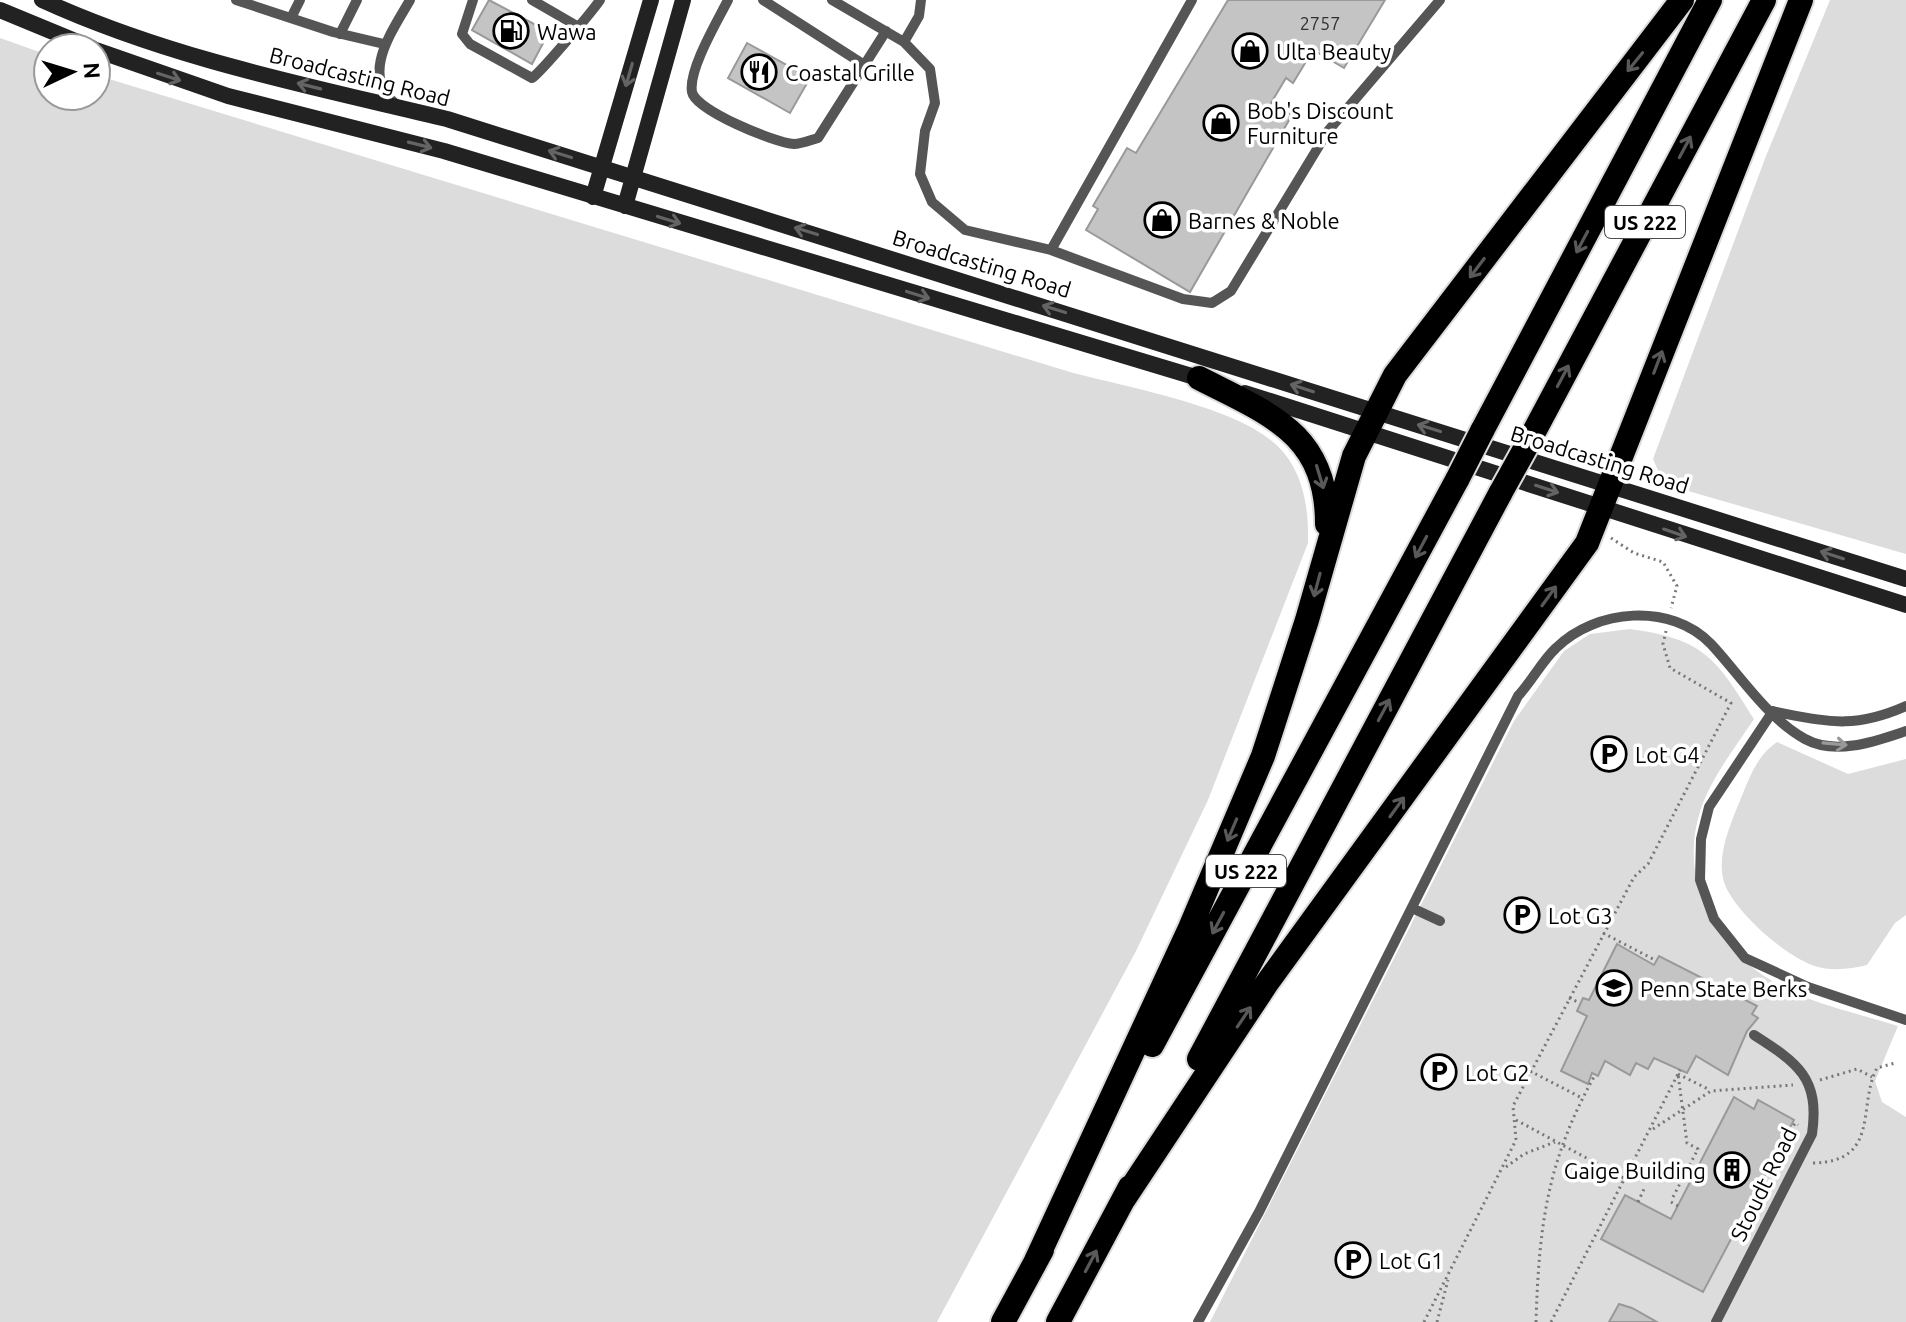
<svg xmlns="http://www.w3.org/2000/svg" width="1906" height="1322" font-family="Ubuntu,sans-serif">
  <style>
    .green { fill: #dcdcdc }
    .building { fill: #c4c4c4; stroke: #999; stroke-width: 2 }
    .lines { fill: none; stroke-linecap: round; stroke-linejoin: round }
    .highway-casing { stroke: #dbdbdb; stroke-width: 28 }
    .path { stroke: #777; stroke-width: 3; stroke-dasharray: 2 4; stroke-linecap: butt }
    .lane { stroke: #555; stroke-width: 10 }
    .secondary { stroke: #222; stroke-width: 16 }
    .highway { stroke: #000; stroke-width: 24 }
    .highway-bridge-casing { stroke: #dbdbdb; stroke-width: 28; stroke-linecap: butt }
    .highway-bridge { stroke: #000; stroke-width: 24 }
    .oneway { stroke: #595959 }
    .oneway2 { stroke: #646464 }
    .oneway3 { stroke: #999 }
    .labels { text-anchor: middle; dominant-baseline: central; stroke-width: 7; stroke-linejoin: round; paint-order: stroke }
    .number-label { font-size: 18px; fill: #313131 }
    .shield { fill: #fff; stroke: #4c4c4c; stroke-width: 2 }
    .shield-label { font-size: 20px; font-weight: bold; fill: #000 }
    .poi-label { font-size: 22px; fill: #000; stroke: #fff; text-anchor: start }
    .street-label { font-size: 22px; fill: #000; stroke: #fff }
  </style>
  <rect width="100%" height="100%" fill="#fff"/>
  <path class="green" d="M1830 0H1906V554L1664 484 1653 459 1766 156Z
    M0 38 48 55V96H96V75L1070 372C1125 387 1230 405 1273 442 1303 467 1309 507 1308 543L1208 800 1136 951 937 1322H0Z
    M1630 629C1704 639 1716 658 1754 719 1737 745 1714 774 1703 803 1673 883 1719 959 1793 992 1825 1007 1864 1015 1898 1026L1875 1081 1882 1102 1906 1117V1322H1210L1514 721 1564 651 1590 634Z
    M1777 742 1848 774 1906 759V915L1895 923 1867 965C1851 969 1834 971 1818 967 1788 959 1733 911 1724 882 1716 855 1731 823 1741 798 1750 776 1757 756 1777 742Z"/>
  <path class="building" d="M489 0 549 32 532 64 472 30Z
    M1228 0H1385L1344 68 1313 50 1293 83 1286 78 1271 103 1292 115 1190 292 1086 230 1098 209 1093 206 1127 148 1136 153Z
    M747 43 810 78 790 113 728 78Z
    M1617 944 1654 965 1659 956 1757 1006 1752 1014 1758 1018 1747 1031 1728 1075 1696 1056 1687 1073 1654 1058 1648 1069 1636 1063 1630 1075 1605 1061 1598 1076 1592 1073 1588 1084 1561 1071 1587 1016 1577 1011 1583 998 1589 1000Z
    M1734 1097 1754 1109 1758 1100 1794 1120 1703 1292 1601 1239 1625 1195 1671 1219Z
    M1619 1304 1632 1308 1657 1322H1609Z"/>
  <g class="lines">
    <defs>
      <path id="highway" d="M1199 378C1269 414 1327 433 1327 524
        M1482 431 1710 0
        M1527 445 1764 0
        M1152 1045 1458 478
        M1199 1059 1501 492
        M1124 1199 1267 983 1587 543 1801 0
        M1034 1265 1190 928 1263 756 1307 620 1354 456 1395 375 1682 0
        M1003 1322 1042 1250
        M1058 1322 1130 1187"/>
    </defs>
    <use href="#highway" class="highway-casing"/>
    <path class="path" d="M1611 538 1634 553 1663 562 1677 586 1671 608
      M1603 933 1655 960
      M1569 998 1580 1003
      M1530 1071 1582 1098
      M1678 1074 1710 1090
      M1820 1080 1857 1069 1872 1077
      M1516 1120 1631 1182
      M1653 1129 1711 1091 1793 1085
      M1781 1146 1789 1151
      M1783 1147 1795 1123 1798 1125
      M1813 1163C1881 1162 1857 1105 1877 1068L1895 1063
      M1506 1167 1524 1154 1555 1142
      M1673 1197 1698 1149 1687 1143 1678 1074
      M1638 1202 1644 1189
      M1671 1202 1678 1206
      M1424 1322 1516 1140 1513 1106 1634 877 1648 864 1731 703 1670 668 1663 644 1666 631
      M1437 1322 1448 1280
      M1536 1322C1539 1225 1547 1161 1595 1075
      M1551 1322 1680 1070"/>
    <path class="lane" d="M236 0 333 32 384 44
      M473 0 462 34 470 44 532 78C540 73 592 12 600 0
      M532 0 577 26
      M728 0C718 20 688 70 692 92 695 110 775 143 794 144 801 144 811 140 818 138L886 31
      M763 0 866 66
      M832 0 904 42 930 69 935 103 925 131 920 174 932 202 965 230 1051 250 1183 299 1212 303 1231 291 1328 131 1440 0
      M291 18 300 0
      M340 34 357 0
      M904 42 919 16 921 0
      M399 106C357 78 393 30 410 0
      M1051 250 1192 0
      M1773 711 1709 807 1701 839 1700 880 1714 919 1745 958 1808 987 1906 1020
      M1776 712C1829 722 1854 729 1906 706
      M1412 908 1440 921
      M1198 1322 1259 1212 1518 696C1532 681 1542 661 1556 648 1595 609 1671 602 1711 644 1740 675 1767 718 1805 739 1836 756 1876 741 1906 731
      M1716 1322 1812 1134C1820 1078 1798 1063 1754 1035"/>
    <path class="secondary" d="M42 0C171 59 310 86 447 119L1906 579
      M0 10 92 48
      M96 50 228 96 444 151 1208 381
      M593 197 651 0
      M625 206 683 0
      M1245 393 1906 605"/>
    <use href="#highway" class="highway"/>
    <defs>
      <path id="highway-bridge" d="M1458 478 1482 431
        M1501 492 1527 445"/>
    </defs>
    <use href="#highway-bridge" class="highway-bridge-casing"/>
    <use href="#highway-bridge" class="highway-bridge"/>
  </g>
  <defs><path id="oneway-shaft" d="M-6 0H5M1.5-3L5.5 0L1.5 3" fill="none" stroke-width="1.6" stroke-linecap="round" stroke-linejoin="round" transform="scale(2)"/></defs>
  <g class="oneway">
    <use href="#oneway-shaft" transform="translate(1635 62) rotate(129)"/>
    <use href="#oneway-shaft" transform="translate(1685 147) rotate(-62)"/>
    <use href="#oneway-shaft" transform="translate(1582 242) rotate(118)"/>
    <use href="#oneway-shaft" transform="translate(1477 268) rotate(127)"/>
    <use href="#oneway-shaft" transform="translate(1658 362) rotate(-69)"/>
    <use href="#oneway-shaft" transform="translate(1563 376) rotate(-62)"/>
    <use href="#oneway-shaft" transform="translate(1320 477) rotate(73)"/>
    <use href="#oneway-shaft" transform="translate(1421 547) rotate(118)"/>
    <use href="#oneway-shaft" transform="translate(1317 585) rotate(105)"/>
    <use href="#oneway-shaft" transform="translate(1549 596) rotate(-54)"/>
    <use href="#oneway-shaft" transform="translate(1384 710) rotate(-62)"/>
    <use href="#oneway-shaft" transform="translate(1397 807) rotate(-54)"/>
    <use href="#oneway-shaft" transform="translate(1232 830) rotate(113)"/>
    <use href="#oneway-shaft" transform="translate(1218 923) rotate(118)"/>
    <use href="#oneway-shaft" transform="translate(1244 1017) rotate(-56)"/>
    <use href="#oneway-shaft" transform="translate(1091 1261) rotate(-62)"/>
  </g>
  <g class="oneway2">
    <use href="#oneway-shaft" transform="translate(629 75) rotate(106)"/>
    <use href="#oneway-shaft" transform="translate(169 77) rotate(18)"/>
    <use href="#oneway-shaft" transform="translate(309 86) rotate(-166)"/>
    <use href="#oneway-shaft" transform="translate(420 145) rotate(14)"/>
    <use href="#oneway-shaft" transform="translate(560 154) rotate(-163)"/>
    <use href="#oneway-shaft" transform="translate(669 220) rotate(17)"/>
    <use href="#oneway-shaft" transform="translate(806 231) rotate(-163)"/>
    <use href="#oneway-shaft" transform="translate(918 295) rotate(17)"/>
    <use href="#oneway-shaft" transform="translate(1054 309) rotate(-163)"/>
    <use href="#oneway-shaft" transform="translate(1302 388) rotate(-162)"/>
    <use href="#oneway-shaft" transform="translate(1429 428) rotate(-163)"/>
    <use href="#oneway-shaft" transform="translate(1547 489) rotate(18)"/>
    <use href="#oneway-shaft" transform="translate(1675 533) rotate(19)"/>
    <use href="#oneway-shaft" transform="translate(1832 555) rotate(-162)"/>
  </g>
  <use class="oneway3" href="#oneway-shaft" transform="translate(1835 744) rotate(5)"/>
  <defs>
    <symbol id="fuel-ring" viewBox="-11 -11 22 22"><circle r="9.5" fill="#fff" stroke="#000" stroke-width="1.5"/><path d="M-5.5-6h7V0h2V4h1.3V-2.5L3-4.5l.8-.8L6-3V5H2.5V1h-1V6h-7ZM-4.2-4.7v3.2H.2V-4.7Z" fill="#000"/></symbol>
    <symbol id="shop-ring" viewBox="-11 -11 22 22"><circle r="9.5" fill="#fff" stroke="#000" stroke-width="1.5"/><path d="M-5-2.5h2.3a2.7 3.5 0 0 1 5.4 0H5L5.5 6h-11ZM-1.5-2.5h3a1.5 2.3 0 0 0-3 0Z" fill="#000"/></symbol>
    <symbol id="restaurant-ring" viewBox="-11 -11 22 22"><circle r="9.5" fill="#fff" stroke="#000" stroke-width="1.5"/><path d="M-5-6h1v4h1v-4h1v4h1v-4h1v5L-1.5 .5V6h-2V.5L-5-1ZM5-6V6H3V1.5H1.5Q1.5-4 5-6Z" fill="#000"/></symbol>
    <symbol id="parking-ring" viewBox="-11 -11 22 22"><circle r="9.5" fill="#fff" stroke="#000" stroke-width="1.5"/><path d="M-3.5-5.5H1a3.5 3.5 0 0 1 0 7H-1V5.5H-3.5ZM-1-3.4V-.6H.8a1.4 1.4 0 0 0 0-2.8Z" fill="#000"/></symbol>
    <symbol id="university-ring" viewBox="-11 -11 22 22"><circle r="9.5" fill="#fff" stroke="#000" stroke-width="1.5"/><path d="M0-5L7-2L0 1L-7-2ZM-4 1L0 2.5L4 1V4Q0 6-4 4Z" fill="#000"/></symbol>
    <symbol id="building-ring" viewBox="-11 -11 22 22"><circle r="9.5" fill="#fff" stroke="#000" stroke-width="1.5"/><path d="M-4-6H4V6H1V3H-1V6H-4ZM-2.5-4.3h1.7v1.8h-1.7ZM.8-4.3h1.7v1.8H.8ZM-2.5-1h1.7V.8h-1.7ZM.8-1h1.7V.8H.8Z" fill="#000"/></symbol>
  </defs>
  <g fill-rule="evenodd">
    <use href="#fuel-ring" x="491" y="11" width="40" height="40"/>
    <use href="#shop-ring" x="1230" y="31" width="40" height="40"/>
    <use href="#restaurant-ring" x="739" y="52" width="40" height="40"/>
    <use href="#shop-ring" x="1201" y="103" width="40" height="40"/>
    <use href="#shop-ring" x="1142" y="200" width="40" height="40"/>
    <use href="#parking-ring" x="1589" y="734" width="40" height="40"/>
    <use href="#parking-ring" x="1502" y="895" width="40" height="40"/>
    <use href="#university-ring" x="1594" y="968" width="40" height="40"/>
    <use href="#parking-ring" x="1419" y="1052" width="40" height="40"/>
    <use href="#building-ring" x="1712" y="1150" width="40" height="40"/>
    <use href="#parking-ring" x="1333" y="1240" width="40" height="40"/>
  </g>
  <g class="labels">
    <g class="number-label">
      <text x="1320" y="23">2757</text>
    </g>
    <g class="shield">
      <rect x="1605" y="206" width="80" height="32" rx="6"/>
      <rect x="1206" y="855" width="80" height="32" rx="6"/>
    </g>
    <g class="shield-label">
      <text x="1645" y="222">US 222</text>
      <text x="1246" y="871">US 222</text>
    </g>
    <g class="poi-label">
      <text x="537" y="31">Wawa</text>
      <text x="1276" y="51">Ulta Beauty</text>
      <text x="785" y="72">Coastal Grille</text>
      <text x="1247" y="110">Bob's Discount<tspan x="1247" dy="25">Furniture</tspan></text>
      <text x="1188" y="220">Barnes &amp; Noble</text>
      <text x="1635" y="754">Lot G4</text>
      <text x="1548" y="915">Lot G3</text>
      <text x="1640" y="988">Penn State Berks</text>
      <text x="1465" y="1072">Lot G2</text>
      <text x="1706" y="1170" text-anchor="end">Gaige Building</text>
      <text x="1379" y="1260">Lot G1</text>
    </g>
    <g class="street-label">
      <text transform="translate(360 76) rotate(14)">Broadcasting Road</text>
      <text transform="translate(982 263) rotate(17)">Broadcasting Road</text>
      <text transform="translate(1600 459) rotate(17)">Broadcasting Road</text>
      <text transform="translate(1763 1184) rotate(-64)">Stoudt Road</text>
    </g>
  </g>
  <g transform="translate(72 72) rotate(86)"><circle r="38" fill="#ffffff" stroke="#999999" stroke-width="2"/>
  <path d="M0-6L14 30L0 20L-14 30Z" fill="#000000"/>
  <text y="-12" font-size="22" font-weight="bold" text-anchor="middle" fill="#000000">N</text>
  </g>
</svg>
